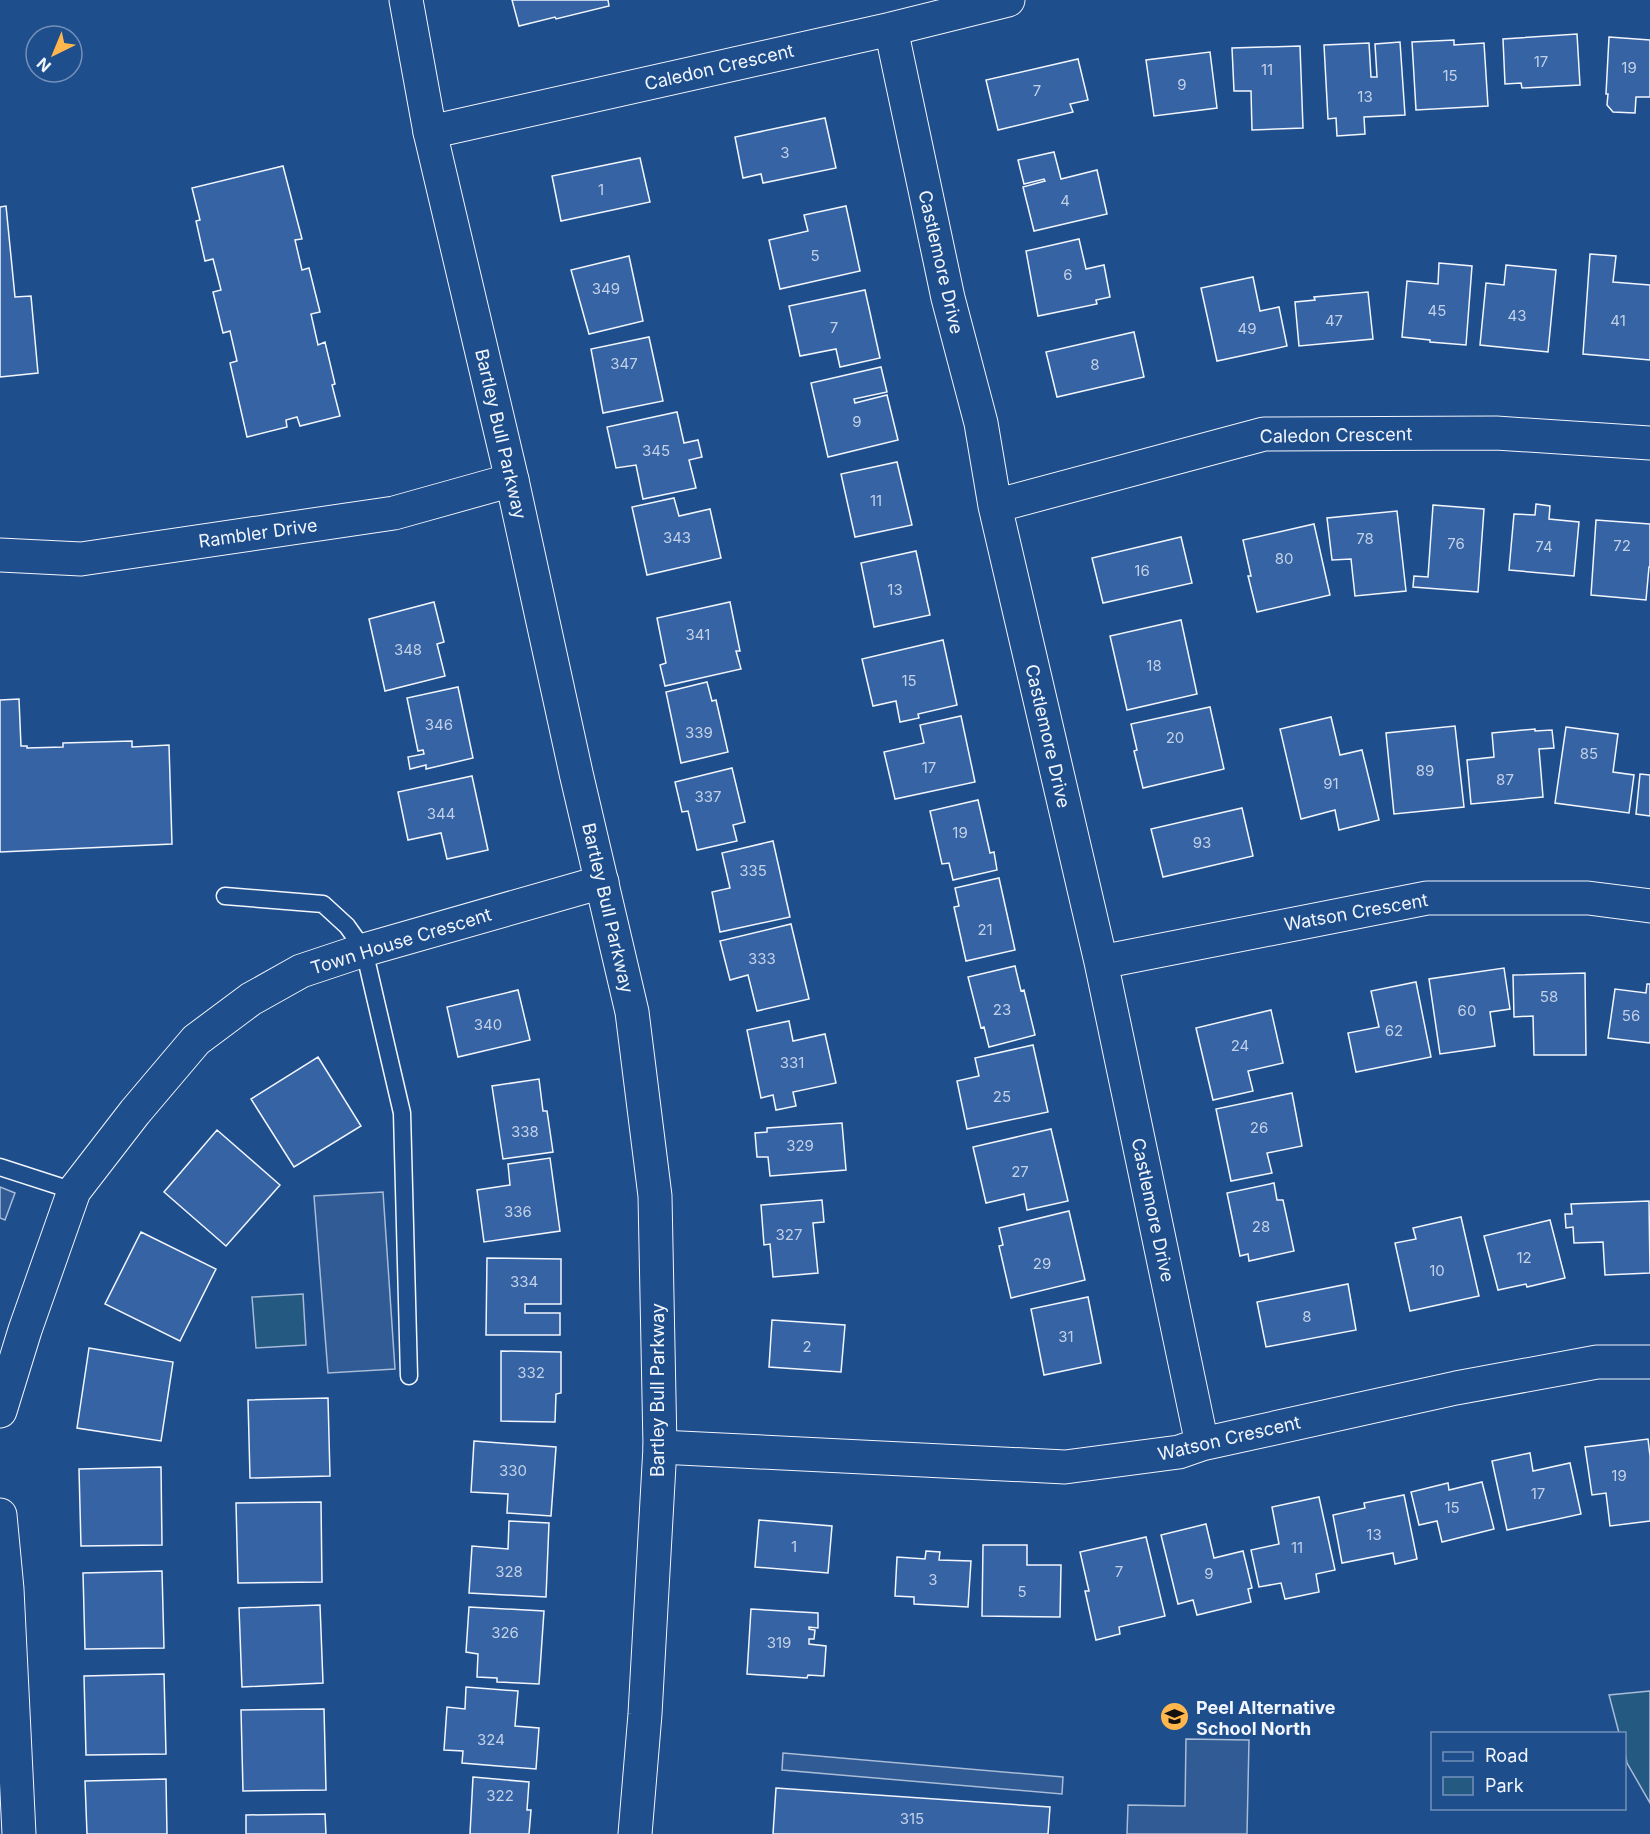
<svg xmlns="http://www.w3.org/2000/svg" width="1650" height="1834" font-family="Inter,sans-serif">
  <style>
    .green { fill: #245a82; stroke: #a8bbd7; stroke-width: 1.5 }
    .parking { fill: #305b95; stroke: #a8bbd7; stroke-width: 1.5 }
    .building { fill: #3563a3; stroke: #f2f6ff; stroke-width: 1.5 }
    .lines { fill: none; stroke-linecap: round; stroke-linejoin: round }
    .lane-casing { stroke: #f2f6ff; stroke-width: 19 }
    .street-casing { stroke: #f2f6ff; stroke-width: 35 }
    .secondary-casing { stroke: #f2f6ff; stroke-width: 35 }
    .lane { stroke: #1f4e8c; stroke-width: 16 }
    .street { stroke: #1f4e8c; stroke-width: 33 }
    .secondary { stroke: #1f4e8c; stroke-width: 33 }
    .labels { text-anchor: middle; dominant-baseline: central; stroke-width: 4.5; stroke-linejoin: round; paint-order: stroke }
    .number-label { font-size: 15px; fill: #c3d1e8 }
    .street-label { font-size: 18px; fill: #f2f6ff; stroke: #1f4e8c }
    .poi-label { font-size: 18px; font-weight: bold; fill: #f2f6ff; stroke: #1f4e8c; text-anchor: start }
  </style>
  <rect width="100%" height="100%" fill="#1f4e8c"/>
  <path class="green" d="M303 1294 306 1345 256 1348 252 1297Z
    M1650 1691V1803L1627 1763 1625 1752 1624 1734 1619 1733 1609 1695Z"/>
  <path class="parking" d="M0 1187 15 1193 5 1220 0 1218Z
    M383 1192 395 1369 328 1373 314 1196Z
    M1186 1739 1249 1740 1247 1834H1127L1128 1805 1185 1806Z
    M783 1753 1063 1777 1062 1794 782 1770Z"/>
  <path class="building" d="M512 0H608L609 6 556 19 555 17 519 26Z
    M1577 34 1580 85 1522 88 1521 83 1505 84 1503 39Z
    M1609 37 1650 40V97H1636L1635 113 1613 112 1607 105 1608 94H1606Z
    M1454 40V45L1484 43 1488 106 1416 110 1412 42Z
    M1400 42 1405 115 1364 117 1365 134 1337 136 1336 118 1328 119 1324 45 1369 43 1371 77H1377L1375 44Z
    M1300 46 1303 128 1252 130 1251 91H1234L1232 48Z
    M1210 52 1217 108 1154 116 1146 60Z
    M1078 59 1088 100 1070 104 1073 112 998 130 986 80Z
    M825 118 836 168 763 183 761 174 743 178 735 137Z
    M1054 152 1061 179 1097 170 1107 214 1034 231 1023 187 1045 181 1044 179 1024 184 1018 160Z
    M640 158 650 202 561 221 552 176Z
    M283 166 302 239 295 240 302 270 309 268 320 312 311 314 318 345 325 342 335 384 332 385 340 416 300 426 297 417 286 420 287 427 247 437 230 363 237 361 230 331 223 333 213 292 221 290 213 259 205 261 196 221 200 220 192 188Z
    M6 206 15 297 31 296 38 373 0 377V207Z
    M846 206 860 271 780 289 769 240 808 231 804 215Z
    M1079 239 1086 269 1104 265 1110 297 1096 300 1097 304 1038 316 1026 251Z
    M1590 254 1616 256 1613 282 1650 285V360L1583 354Z
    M629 256 643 321 589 334 571 270Z
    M1439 263 1472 266 1466 345 1430 342V340L1402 337 1407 281 1438 284Z
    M1506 265 1556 270 1548 352 1480 345 1486 283 1504 285Z
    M1253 277 1260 311 1279 307 1287 346 1217 361 1201 288Z
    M865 290 880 358 840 367 836 349 800 356 789 306Z
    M1368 292 1373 339 1299 346 1295 302 1315 300 1314 297Z
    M1134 332 1144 377 1057 397 1046 352Z
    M649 337 663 401 603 413 591 349Z
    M881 367 887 392 854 399 855 403 887 395 898 440 828 457 811 383Z
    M677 412 684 443 698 440 702 457 689 460 696 488 643 499 636 465 616 468 607 427Z
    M897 462 912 525 855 537 841 474Z
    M674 498 679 516 710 509 721 558 647 575 632 507Z
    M1536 504 1550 506 1549 519 1579 522 1574 576 1509 570 1514 514 1535 515Z
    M1433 505 1484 509 1478 592 1413 587 1414 576 1428 577Z
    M1397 511 1406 591 1355 596 1351 559 1332 560 1327 518Z
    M1596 520 1650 524V567H1649L1646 600 1591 595Z
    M1314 524 1330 595 1257 612 1248 576H1251L1243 540Z
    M1181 537 1192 583 1103 603 1092 558Z
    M916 551 930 615 874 627 861 563Z
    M434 602 444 642 437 644 445 676 385 691 369 619Z
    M730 602 740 651H736L741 669 665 686 660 665 666 663 657 618Z
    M1181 620 1197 694 1127 710 1110 636Z
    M943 640 957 705 918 714 919 718 900 722 896 701 873 706 862 659Z
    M707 682 712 701 716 700 728 752 681 763 666 692Z
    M458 687 473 758 426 769V765L410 769 408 757 424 754 423 750 418 751 407 698Z
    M19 699 21 746H27V748L63 747V743L132 741V747L169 745 172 844 0 852V700Z
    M1210 707 1224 769 1143 788 1134 751 1137 750 1131 724Z
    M961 716 975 782 895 799 884 752 924 743 920 725Z
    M1331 717 1340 755 1362 750 1379 820 1339 830 1335 810 1301 819 1280 729Z
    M1455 726 1464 807 1394 814 1386 733Z
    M1566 727 1618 734 1613 772 1634 775 1629 813 1555 803Z
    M1535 729V731L1552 730 1554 748 1539 749 1543 797 1471 804 1467 760 1494 757 1492 733Z
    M732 768 745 822 733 825 737 841 697 850 688 811 682 812 675 782Z
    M1640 774 1650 775V816L1636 814Z
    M472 776 488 850 447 859 441 833 408 840 398 792Z
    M978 800 990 853 994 852 997 870 953 880 949 863 942 864 930 811Z
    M1242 808 1253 856 1163 877 1151 829Z
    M773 841 790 917 720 932 712 892 730 888 722 853Z
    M999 878 1015 950 966 961 954 907 959 906 955 888Z
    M791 924 809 999 757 1011 748 975 730 980 720 941Z
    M1015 966 1021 991 1024 990 1035 1035 989 1047 984 1027 981 1028 968 977Z
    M1504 968 1510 1009 1490 1012 1495 1046 1440 1054 1429 979Z
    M1585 973 1586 1055H1534L1533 1016 1514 1017 1513 975Z
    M1416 982 1431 1057 1356 1072 1348 1033 1379 1027 1371 991Z
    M1647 984H1650V1043L1608 1038 1615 989 1646 993Z
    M518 990 530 1040 458 1057 447 1007Z
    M1271 1010 1283 1063 1248 1071 1253 1091 1213 1100 1196 1028Z
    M789 1021 793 1041 825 1034 836 1083 793 1092 796 1106 776 1110 773 1095 761 1098 747 1030Z
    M1033 1045 1048 1112 967 1129 957 1081 979 1076 975 1058Z
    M318 1057 361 1126 294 1167 251 1099Z
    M539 1079 543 1111H547L553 1152 503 1159 492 1086Z
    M1292 1093 1302 1146 1267 1153 1272 1173 1231 1181 1216 1109Z
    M842 1123 846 1170 770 1176 768 1157H757L755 1133 767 1132V1128Z
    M1051 1129 1068 1201 1027 1210 1024 1194 986 1203 973 1147Z
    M217 1130 280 1185 226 1246 164 1192Z
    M550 1158 560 1231 484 1242 477 1190 510 1185 508 1164Z
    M1274 1183 1277 1200H1283L1294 1251 1249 1261 1248 1254 1240 1256 1227 1193Z
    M822 1200 824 1222 813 1223 818 1273 773 1277 770 1244 764 1245 761 1205Z
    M1649 1201 1650 1273 1605 1275 1603 1242 1574 1243 1573 1227 1566 1228 1565 1214H1572L1571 1204Z
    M1069 1211 1085 1280 1011 1298 999 1246 1003 1245 999 1228Z
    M1461 1217 1479 1296 1410 1311 1395 1243 1416 1239 1413 1228Z
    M1550 1220 1565 1278 1527 1287 1526 1284 1498 1290 1484 1236Z
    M141 1232 216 1269 180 1341 105 1304Z
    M487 1258 561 1259V1304H525V1313H560V1335H486Z
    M1348 1284 1356 1330 1266 1347 1257 1302Z
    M1088 1297 1101 1363 1044 1375 1031 1309Z
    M772 1320 845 1325 841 1372 769 1367Z
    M89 1348 173 1362 161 1441 77 1428Z
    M501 1351 561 1352V1393L556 1394 555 1422 501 1421Z
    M328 1398 330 1476 250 1478 248 1400Z
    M1648 1439 1650 1456V1521L1610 1526 1606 1493 1592 1495 1585 1447Z
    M474 1441 556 1447 551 1516 507 1513 508 1494 471 1492Z
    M1530 1453 1533 1471 1570 1463 1581 1514 1507 1530 1492 1461Z
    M161 1467 162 1545 81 1546 79 1469Z
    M1482 1482 1494 1529 1442 1542 1437 1521 1419 1525 1411 1492 1448 1483 1449 1490Z
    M1404 1495 1417 1559 1395 1564 1393 1553 1342 1563 1333 1515 1365 1508 1364 1503Z
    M1319 1497 1335 1570 1316 1574 1319 1592 1285 1599 1281 1583 1259 1587 1251 1550 1279 1544 1272 1507Z
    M321 1502 322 1582 238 1583 236 1503Z
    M759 1520 832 1526 828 1573 755 1567Z
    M509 1521 549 1523 546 1597 469 1593 472 1546 508 1549Z
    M1206 1524 1214 1558 1243 1551 1252 1588 1248 1589 1251 1602 1197 1615 1193 1600 1178 1604 1161 1535Z
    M1146 1537 1165 1616 1119 1627 1120 1634 1096 1640 1085 1591H1089L1080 1552Z
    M983 1545H1027V1565H1061L1060 1617 982 1616Z
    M926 1551 940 1552 939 1560 971 1561 968 1607 914 1604V1597L895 1596 897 1557 925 1559Z
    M162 1571 164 1648 85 1649 83 1573Z
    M320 1605 323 1683 242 1687 239 1608Z
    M469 1607 544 1611 539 1684 497 1682V1678L477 1677 478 1654 466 1652Z
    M751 1609 818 1613V1628L809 1627V1629L815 1630 814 1639H809V1644L826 1646 824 1676 808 1675 807 1678 747 1674Z
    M164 1674 166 1754 86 1755 84 1676Z
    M466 1687 518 1691 515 1726 539 1728 536 1769 462 1763 463 1751 444 1750 447 1707 465 1709Z
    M324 1709 326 1790 243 1791 241 1710Z
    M473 1777 529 1782 527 1810H531L529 1834H470Z
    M166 1779 167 1834H87L85 1781Z
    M776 1788 1050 1807 1048 1834H773Z
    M325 1814 326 1834H246V1815Z"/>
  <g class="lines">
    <defs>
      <path id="lane" d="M225 896 323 904 347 926 364 950 402 1113 409 1376
        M0 1167 74 1191"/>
      <path id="street" d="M891 29 948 298 981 423 995 506 1101 962 1202 1444
        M430 132 891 29 1008 0
        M995 506 1264 434 1496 433 1650 443
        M0 555 81 559 394 513 512 480
        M1101 962 1427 898H1588L1650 906
        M0 1411 25 1330 74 1191 135 1112 196 1040 251 999 301 971 364 950 602 882
        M660 1447 1065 1467 1179 1452 1202 1444 1456 1388 1597 1362H1650
        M0 1515 7 1589 19 1834"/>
      <path id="secondary" d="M406 0 430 132 512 480 576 773 632 1012 655 1196 660 1447 645 1714 635 1834"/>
    </defs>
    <use href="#lane" class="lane-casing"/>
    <use href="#street" class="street-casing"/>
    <use href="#secondary" class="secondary-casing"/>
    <use href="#lane" class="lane"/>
    <use href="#street" class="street"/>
    <use href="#secondary" class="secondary"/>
  </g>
  <defs>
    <symbol id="school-disc" viewBox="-11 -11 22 22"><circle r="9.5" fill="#ffb74d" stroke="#1f4e8c"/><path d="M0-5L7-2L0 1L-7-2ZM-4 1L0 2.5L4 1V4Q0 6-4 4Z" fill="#111"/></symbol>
  </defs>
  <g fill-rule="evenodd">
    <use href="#school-disc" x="1158" y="1700" width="33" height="33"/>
  </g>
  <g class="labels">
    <g class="number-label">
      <text x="1541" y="61">17</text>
      <text x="1629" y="67">19</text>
      <text x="1267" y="69">11</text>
      <text x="1450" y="75">15</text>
      <text x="1182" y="84">9</text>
      <text x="1037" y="90">7</text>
      <text x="1365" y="96">13</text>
      <text x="785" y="152">3</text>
      <text x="601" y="189">1</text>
      <text x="1065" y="200">4</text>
      <text x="815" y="255">5</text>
      <text x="1068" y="274">6</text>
      <text x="606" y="288">349</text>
      <text x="1437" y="310">45</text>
      <text x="1517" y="315">43</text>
      <text x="1334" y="320">47</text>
      <text x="1618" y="320">41</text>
      <text x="834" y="327">7</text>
      <text x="1247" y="328">49</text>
      <text x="624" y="363">347</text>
      <text x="1095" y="364">8</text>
      <text x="857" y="421">9</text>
      <text x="656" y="450">345</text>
      <text x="876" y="500">11</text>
      <text x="677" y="537">343</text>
      <text x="1365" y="538">78</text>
      <text x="1456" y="543">76</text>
      <text x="1622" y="545">72</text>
      <text x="1544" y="546">74</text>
      <text x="1284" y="558">80</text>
      <text x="1142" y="570">16</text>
      <text x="895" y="589">13</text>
      <text x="698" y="634">341</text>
      <text x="408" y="649">348</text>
      <text x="1154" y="665">18</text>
      <text x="909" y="680">15</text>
      <text x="439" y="724">346</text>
      <text x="699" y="732">339</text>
      <text x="1175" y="737">20</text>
      <text x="1589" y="753">85</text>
      <text x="929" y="767">17</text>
      <text x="1425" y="770">89</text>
      <text x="1505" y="779">87</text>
      <text x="1331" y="783">91</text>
      <text x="708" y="796">337</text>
      <text x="441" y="813">344</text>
      <text x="960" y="832">19</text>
      <text x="1202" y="842">93</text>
      <text x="753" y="870">335</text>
      <text x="985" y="929">21</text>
      <text x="762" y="958">333</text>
      <text x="1549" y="996">58</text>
      <text x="1002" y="1009">23</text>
      <text x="1467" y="1010">60</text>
      <text x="1631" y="1015">56</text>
      <text x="488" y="1024">340</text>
      <text x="1394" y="1030">62</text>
      <text x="1240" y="1045">24</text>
      <text x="792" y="1062">331</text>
      <text x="1002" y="1096">25</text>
      <text x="1259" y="1127">26</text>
      <text x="525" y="1131">338</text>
      <text x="800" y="1145">329</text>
      <text x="1020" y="1171">27</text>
      <text x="518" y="1211">336</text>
      <text x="1261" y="1226">28</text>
      <text x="789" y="1234">327</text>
      <text x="1524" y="1257">12</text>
      <text x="1042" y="1263">29</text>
      <text x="1437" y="1270">10</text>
      <text x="524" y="1281">334</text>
      <text x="1307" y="1316">8</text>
      <text x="1066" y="1336">31</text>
      <text x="807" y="1346">2</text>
      <text x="531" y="1372">332</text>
      <text x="513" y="1470">330</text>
      <text x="1619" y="1475">19</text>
      <text x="1538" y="1493">17</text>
      <text x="1452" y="1507">15</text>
      <text x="1374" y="1534">13</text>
      <text x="794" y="1546">1</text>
      <text x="1297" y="1547">11</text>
      <text x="509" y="1571">328</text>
      <text x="1119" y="1571">7</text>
      <text x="1209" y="1573">9</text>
      <text x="933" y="1579">3</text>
      <text x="1022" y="1591">5</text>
      <text x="505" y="1632">326</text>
      <text x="779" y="1642">319</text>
      <text x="491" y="1739">324</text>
      <text x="500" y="1795">322</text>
      <text x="912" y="1818">315</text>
    </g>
    <g class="street-label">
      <text transform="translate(719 67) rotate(-13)">Caledon Crescent</text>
      <text transform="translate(941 262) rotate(77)">Castlemore Drive</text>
      <text transform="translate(501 434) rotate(77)">Bartley Bull Parkway</text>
      <text transform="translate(1336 435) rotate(-1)">Caledon Crescent</text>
      <text transform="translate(258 533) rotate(-8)">Rambler Drive</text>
      <text transform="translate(1048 736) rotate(77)">Castlemore Drive</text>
      <text transform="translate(608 908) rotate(77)">Bartley Bull Parkway</text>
      <text transform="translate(1356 912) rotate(-10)">Watson Crescent</text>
      <text transform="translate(401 941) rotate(-17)">Town House Crescent</text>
      <text transform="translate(1153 1210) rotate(78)">Castlemore Drive</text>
      <text transform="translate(657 1390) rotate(-90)">Bartley Bull Parkway</text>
      <text transform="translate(1229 1438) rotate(-13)">Watson Crescent</text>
    </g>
    <g class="poi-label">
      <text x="1196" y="1707">Peel Alternative<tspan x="1196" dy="21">School North</tspan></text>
    </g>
  </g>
  <rect x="1431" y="1732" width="195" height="78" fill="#1f4e8c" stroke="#7391ba" stroke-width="1.5"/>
  <rect x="1443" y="1752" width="30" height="9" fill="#1f4e8c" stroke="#7391ba" stroke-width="1.5"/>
  <text x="1485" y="1762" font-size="18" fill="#f2f6ff">Road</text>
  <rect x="1443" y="1777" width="30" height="18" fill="#245a82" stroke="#7391ba" stroke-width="1.5"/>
  <text x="1485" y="1792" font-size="18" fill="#f2f6ff">Park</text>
  <g transform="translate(54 54) rotate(223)"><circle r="28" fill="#1f4e8c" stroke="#7391ba" stroke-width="1.5"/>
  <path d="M0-4.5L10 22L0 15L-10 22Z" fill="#ffb74d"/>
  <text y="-9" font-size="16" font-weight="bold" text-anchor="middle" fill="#f2f6ff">N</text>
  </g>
</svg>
